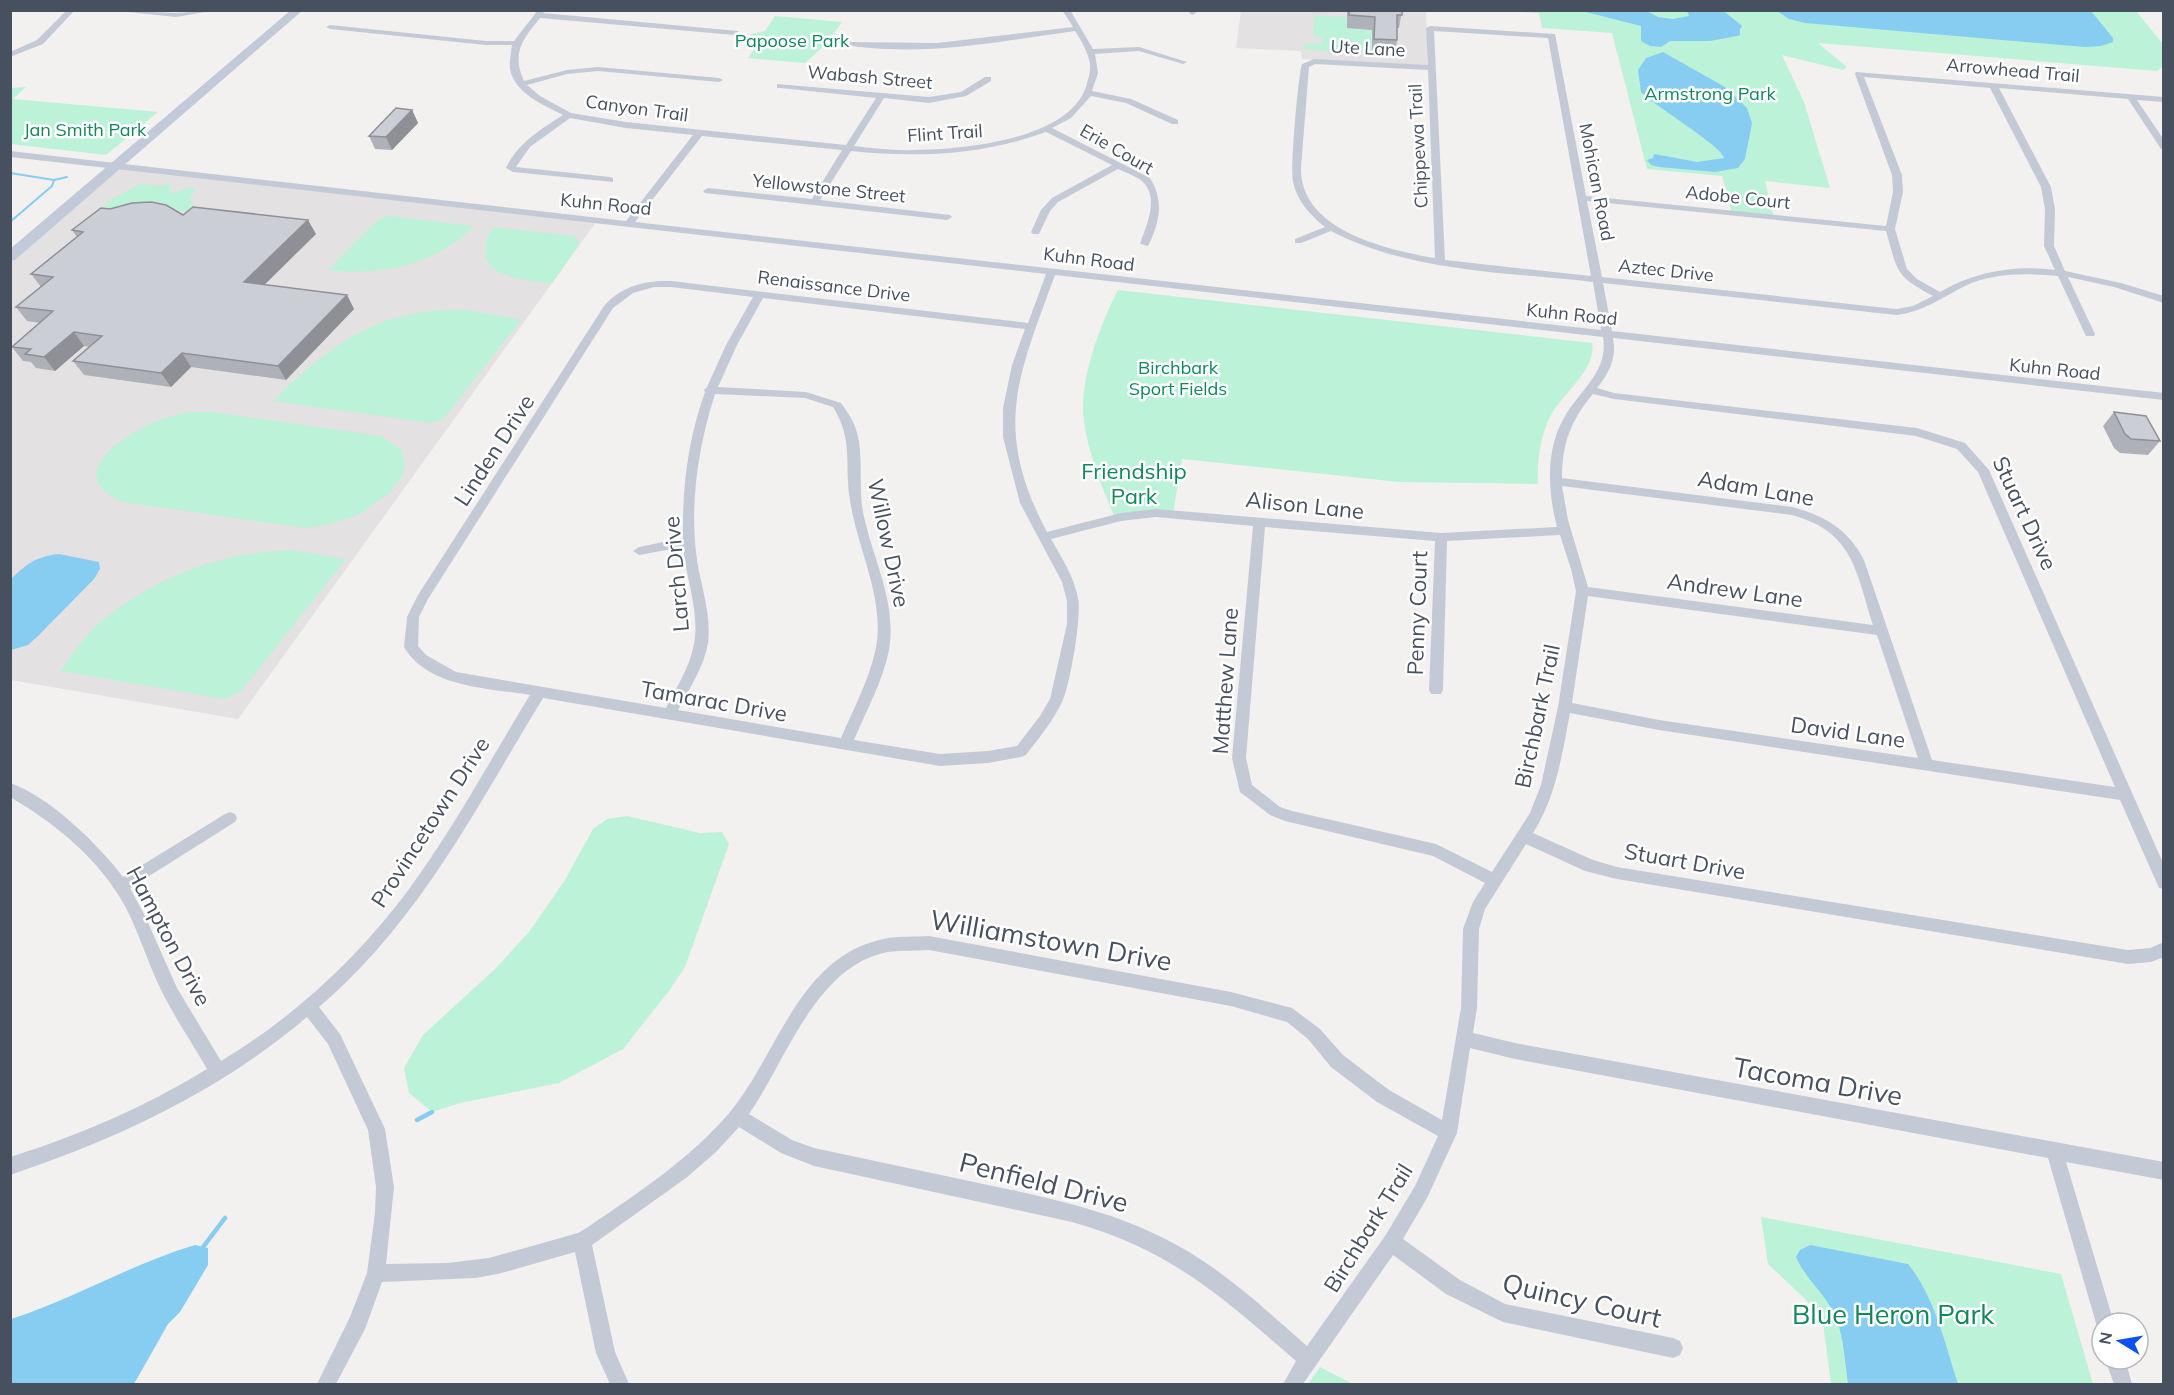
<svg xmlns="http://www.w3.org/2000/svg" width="2174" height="1395" font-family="Mulish,sans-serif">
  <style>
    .education { fill: #e4e1e2 }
    .green { fill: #bcf2d8 }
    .water { fill: #87cdf2 }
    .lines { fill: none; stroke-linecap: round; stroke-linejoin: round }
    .stream-far1 { stroke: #87cdf2; stroke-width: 2 }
    .stream { stroke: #87cdf2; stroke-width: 4.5 }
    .street { fill: #c3cad6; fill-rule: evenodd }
    .secondary { fill: #c2cada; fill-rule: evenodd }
    .wall { fill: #afb1b8 }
    .shaded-wall { fill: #8f9096 }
    .building { fill: #ccced6; stroke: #8f9096; stroke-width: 1.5 }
    .labels { text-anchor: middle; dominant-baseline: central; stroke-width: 5; stroke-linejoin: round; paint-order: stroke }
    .far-park-label { font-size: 18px; fill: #11875c; stroke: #fff }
    .far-street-label { font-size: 18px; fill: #47505f; stroke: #fff }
    .street-label { font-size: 22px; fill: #47505f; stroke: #fff }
    .park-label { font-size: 22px; fill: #11875c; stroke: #fff }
    .near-street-label { font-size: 27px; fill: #47505f; stroke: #fff }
    .near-park-label { font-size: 27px; fill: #11875c; stroke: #fff }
  </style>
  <rect width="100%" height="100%" fill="#f3f0f0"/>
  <path class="education" d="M1241 11H1426L1428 67 1302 59 1301 51 1236 48Z
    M115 168 596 222 238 719 11 680 10 261Z"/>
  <path class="green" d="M1502 11H2136L2163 44V66L2157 71 1818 43 1847 67 1843 70 1782 55 1804 102 1830 188 1765 181 1774 218 1732 213 1722 176 1647 169 1612 33 1542 28 1539 13Z
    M1315 15 1347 17V28L1372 30V52L1346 51V39L1341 38 1340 52 1304 49 1305 43 1321 44 1322 38H1327L1313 36Z
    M775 16 842 22 828 42 805 63 748 58 759 42 749 38 751 34 765 31Z
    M26 87 13 99 158 112 106 155 11 144V88Z
    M140 184 160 186 172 184 169 191 174 193 187 188 196 187 190 199 195 207 189 211H119L104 208 107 202Z
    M388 216 473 226C436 266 380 276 328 270L380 218Z
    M493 227 574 236 580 243 552 283C517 280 465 275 493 227Z
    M1118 290 1592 343C1598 369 1559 396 1549 419 1540 438 1537 462 1538 484L1399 482 1182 459 1173 514 1115 518C1102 487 1089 456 1084 422 1078 382 1100 325 1118 290Z
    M448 310H468L521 320 443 419 431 423 273 401C328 348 369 313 448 310Z
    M193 412H211L381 436 401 449 405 467 400 479 389 493 358 515 326 525 305 528 123 502C61 475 122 436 157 421 168 416 181 414 193 412Z
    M292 550 346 559 241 691 225 699 60 671C70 657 80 643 91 631 107 614 128 601 147 590 196 563 236 553 292 550Z
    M627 816 700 833 722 832 729 844 685 967 669 991 623 1049 559 1083 460 1103 432 1112 409 1093 404 1068 423 1035 495 969 529 932 565 880 593 829 607 819Z
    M1761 1217 2061 1274 2093 1384H1831L1822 1315 1768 1264Z
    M1320 1367 1353 1384H1308Z"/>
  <path class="water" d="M1582 11H1647L1658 17 1673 19 1689 16 1687 11 1725 12 1742 26 1740 29V35L1737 36 1710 41H1670L1661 47 1650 46 1641 41V26Z
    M1777 11H2091L2113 38V42L2101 46 2085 47 1805 23 1789 19Z
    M1663 52 1725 87 1747 108 1752 123 1745 159 1738 168 1715 172 1659 167 1651 165 1647 160 1653 158 1654 154 1697 162 1724 158C1722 146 1656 107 1641 92L1638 70 1646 58Z
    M59 554 99 562 100 569 94 579 38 636 28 645 11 650V579C28 563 35 557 59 554Z
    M195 1245 208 1248V1265L180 1312 168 1324 134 1384H11V1319C74 1299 131 1264 195 1245Z
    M1810 1245 1908 1264C1935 1297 1945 1344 1958 1384H1848C1845 1364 1844 1340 1837 1320 1828 1296 1806 1280 1796 1257L1800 1250Z"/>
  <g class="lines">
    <path class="stream-far1" d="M10 173 54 180 67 177
      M10 222 52 186 54 180"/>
    <path class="stream" d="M417 1120 432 1112
      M203 1247 225 1218"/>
    <path class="street" d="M67 10H75L43 44 10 57V52L37 40Z
      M108 10 176 13 217 10 176 17Z
      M538 10H545L543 13 738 31 739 33 735 35 540 18C523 39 511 53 524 81L567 70 598 67 719 78 723 80 719 82 598 71 567 74 527 85 540 96 571 113 626 122 846 145 876 98 780 88H777V84L929 97 961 92 985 77H991V81L966 96 929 103 884 98 854 146C874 148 893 151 913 150 961 150 1068 140 1086 87 1088 79 1091 72 1090 64 1088 52 1082 42 1075 31 1008 40 939 54 871 48 864 47 855 48 849 44L850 42 937 43 1073 27 1062 10H1070L1093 49 1139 47 1187 62 1183 64 1139 51 1095 54 1098 73 1092 91 1131 99 1178 120V124H1172L1126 103 1091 96 1071 118 1052 128 1150 178C1164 200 1160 223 1148 246L1140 244C1146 226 1159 200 1144 183 1139 177 1126 173 1118 169L1058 202 1050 211 1039 234H1033L1031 232 1041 210 1052 198 1112 165 1046 132C983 155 917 158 851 151L820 200 950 215 952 217 947 220 705 193 703 191 708 188 812 199 842 150 702 136 635 222 1601 330 1593 282C1506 272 1409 272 1331 231L1301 243H1295V239L1325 227C1310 215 1297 201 1293 182 1290 170 1298 77 1302 64L1314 59 1428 65 1426 28 1430 26 1555 34 1586 196 1886 226 1893 192 1892 175 1855 74 1856 72 2164 97V102L2137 100 2164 140V150L2161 149 2128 99 1999 88 2051 187 2055 209 2054 246 2065 271 2121 283 2164 296V303L2114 287 2068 277 2095 334 2094 336H2086L2085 334 2058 276C2027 273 1993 273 1965 286 1941 298 1923 312 1896 315L1603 283 1612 331 2164 393V400L1613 338C1617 358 1609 373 1597 388L1614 393 1917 428 1965 443 1989 470 2164 865V889L2159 888 2120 800 1659 730 1570 713C1562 755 1556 797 1533 833L1593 860 1617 867 2128 950 2150 948 2164 942V957L2151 962 2128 964 1617 879 1585 871 1526 844 1485 909 1479 929 1477 1008 1473 1033 1515 1043 2164 1162V1180L2066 1162 2114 1323H2102V1331L2098 1330 2096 1323 2048 1158 1515 1059 1470 1048 1457 1133 1427 1198 1403 1239 1460 1280 1505 1304 1673 1338 1680 1341 1683 1348 1680 1355 1673 1358 1503 1322 1446 1294 1393 1255 1303 1384H1283L1296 1361C1221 1296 1171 1250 1072 1222L814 1166 781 1153 739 1127 716 1152 686 1178 592 1245 615 1352 629 1384H610L596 1353 575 1252 498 1274 475 1278 382 1282 365 1329 336 1384H317L350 1317 367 1273 375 1213 376 1187 368 1130 328 1044 307 1017C220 1091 118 1139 10 1175V1157C80 1135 145 1107 207 1069 192 1043 175 1018 161 990 148 963 139 933 125 906 99 859 56 824 10 797V783C49 796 99 845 123 877L225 814 230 812 235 814 237 818 235 822 130 888 145 916 177 988 221 1061C293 1018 359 957 409 889 454 828 490 760 530 695 489 688 428 688 404 647L407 617 418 595 604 306C621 286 646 280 671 281L1028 323 1046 274 10 157V151L626 221 693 135 626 128 570 118 530 147 516 167 610 177 613 178V182L513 172 506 168C517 144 541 129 563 115 544 105 515 94 510 69 509 62 511 53 512 45H486L330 29 326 27 330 25 486 41H514ZM1434 31 1548 38 1591 276 1445 260ZM1315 64 1428 70 1435 258C1386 250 1299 230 1301 167L1309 67ZM1864 77 1990 88 2041 187 2045 209 2044 246 2055 270C2015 265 1976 271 1940 292L1917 279 1907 269 1895 229 1903 192 1902 175ZM1587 201 1886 231C1898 272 1894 275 1933 296L1913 306 1896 309 1602 277ZM1055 275 1603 337C1609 372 1579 390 1564 418 1545 450 1548 493 1557 527L1441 533 1156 509 1121 513 1047 532C992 428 1018 377 1055 275ZM654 287H671L753 297 726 345 707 387 704 390 705 392C688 439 682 488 683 538L639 547 633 551 639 555 683 547C686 579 700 612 694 644 690 667 676 688 666 708L456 672 426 655 418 646 419 617 428 599 613 308 633 293ZM763 298 1025 329 1012 365 1003 408V437L1020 503 1062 582 1067 601V624L1050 699 1040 716 1017 746 988 751 940 754 854 740C866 711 883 681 889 650 897 604 874 561 864 517 857 487 866 448 853 422 850 415 845 409 841 403L806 392 718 387 737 345ZM715 394 805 398 833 407C854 441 844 464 850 500 857 549 887 602 875 652 868 682 853 710 841 738L678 710C689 689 704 667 708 643 712 612 699 582 696 552 690 500 699 444 715 394ZM1593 394 1614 399 1916 436 1957 449 1978 472 2115 787 1932 760 1864 560C1848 529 1825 516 1792 507L1562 478C1562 444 1571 420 1593 394ZM1562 486 1792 515C1854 532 1856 572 1873 625L1588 587 1568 520ZM1156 517 1253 526 1232 758 1240 792 1270 815 1285 821 1433 856 1485 883 1473 902 1463 929 1461 1008 1442 1120 1389 1090 1343 1055 1320 1029 1292 1008 1231 992 929 936C916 937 901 936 888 938 799 954 780 1051 730 1112 690 1159 638 1193 588 1227L578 1233 489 1258 447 1263 386 1264 394 1187 385 1129 340 1034 319 1007C419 922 476 808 543 698L940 766 988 763 1021 757 1026 755C1039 738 1053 721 1062 702 1070 686 1082 615 1078 598 1074 577 1062 558 1051 539L1121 521ZM1265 527 1435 541 1429 690 1431 694H1441L1443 690 1447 541 1560 535 1571 569 1576 591 1558 707 1541 785 1530 813 1492 872 1436 844 1292 811 1280 807 1252 785 1246 758ZM1588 596 1877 635 1918 758 1659 720 1572 703ZM929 950 1231 1006 1287 1022 1308 1039 1331 1067 1377 1102 1438 1136 1415 1186 1385 1236 1307 1346C1267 1311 1228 1274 1182 1248 1122 1213 1055 1199 988 1185 930 1173 872 1160 814 1148L792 1140 749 1114C786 1061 816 965 888 952 901 950 916 951 929 950Z
      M1186 10H1194L1196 13 1192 15Z
      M2105 1359H2125L2132 1384H2114Z"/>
    <path class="secondary" d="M291 10H303L15 260 10 261V249Z"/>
  </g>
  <path class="wall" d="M1347 10H1402L1399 28H1397V40L1395 53 1372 52V30L1347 28Z
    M412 110 418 123 392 150 375 149 369 136Z
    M183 215 316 234 264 285 347 295 354 309 286 380 191 367 171 387 84 375 73 361 89 347 84 346 55 371 36 368 31 362 23 361 12 347 40 323 27 321 16 307 41 287 31 274 77 237 72 230Z
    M2114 412 2160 441 2148 455 2120 453 2114 448 2103 426Z"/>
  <path class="shaded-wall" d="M412 110 418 123 392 150 386 137Z
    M308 220 316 234 252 297 244 282Z
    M347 295 354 309 286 380 278 366Z
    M74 332 84 346 55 371 44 357Z
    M182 353 191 367 171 387 161 373Z"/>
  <path class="building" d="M1349 10H1402V15H1397V40L1374 39 1375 17 1349 15Z
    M396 108 412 110 386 137 369 136Z
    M151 202 166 205 183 215 193 207 308 220 244 282 347 295 278 366 182 353 161 373 73 361 102 336 74 332 44 357 25 354 31 349 12 347 53 311 16 307 53 277 31 274 83 232 72 230 101 208 110 209 132 203Z
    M2114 412 2146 416 2160 441 2131 439 2125 434Z"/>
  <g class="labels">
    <g class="far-park-label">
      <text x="792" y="40">Papoose Park</text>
      <text x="1710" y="93">Armstrong Park</text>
      <text x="85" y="129">Jan Smith Park</text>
      <text x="1178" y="367">Birchbark<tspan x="1178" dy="21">Sport Fields</tspan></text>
    </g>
    <g class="far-street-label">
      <text transform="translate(1368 48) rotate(3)">Ute Lane</text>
      <text transform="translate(2013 70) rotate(5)">Arrowhead Trail</text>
      <text transform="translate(870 77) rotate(5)">Wabash Street</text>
      <text transform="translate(637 108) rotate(8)">Canyon Trail</text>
      <text transform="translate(945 133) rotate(-4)">Flint Trail</text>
      <text transform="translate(1418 146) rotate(-93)">Chippewa Trail</text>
      <text transform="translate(1117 149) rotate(30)">Erie Court</text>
      <text transform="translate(1597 182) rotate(79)">Mohican Road</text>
      <text transform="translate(829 188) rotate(6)">Yellowstone Street</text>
      <text transform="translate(1738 197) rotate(6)">Adobe Court</text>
      <text transform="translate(606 204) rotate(6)">Kuhn Road</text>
      <text transform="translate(1089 259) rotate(7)">Kuhn Road</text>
      <text transform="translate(1666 270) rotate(6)">Aztec Drive</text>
      <text transform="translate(834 286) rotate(7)">Renaissance Drive</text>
      <text transform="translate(1572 314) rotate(6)">Kuhn Road</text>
      <text transform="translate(2055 369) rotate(6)">Kuhn Road</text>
    </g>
    <g class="street-label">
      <text transform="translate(494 450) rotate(-57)">Linden Drive</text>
      <text transform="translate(1756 488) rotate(10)">Adam Lane</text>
      <text transform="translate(1305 505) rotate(6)">Alison Lane</text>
      <text transform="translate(2025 513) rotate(65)">Stuart Drive</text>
      <text transform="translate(889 543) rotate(78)">Willow Drive</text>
      <text transform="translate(676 574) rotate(-95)">Larch Drive</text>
      <text transform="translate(1735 590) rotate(8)">Andrew Lane</text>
      <text transform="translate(1417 613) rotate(-88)">Penny Court</text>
      <text transform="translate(1225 681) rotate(-86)">Matthew Lane</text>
      <text transform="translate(714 701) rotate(10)">Tamarac Drive</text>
      <text transform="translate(1537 716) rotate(-78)">Birchbark Trail</text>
      <text transform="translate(1848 732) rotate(8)">David Lane</text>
      <text transform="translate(430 822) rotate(-57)">Provincetown Drive</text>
      <text transform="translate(1685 861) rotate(10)">Stuart Drive</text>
      <text transform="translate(169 936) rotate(62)">Hampton Drive</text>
      <text transform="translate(1368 1228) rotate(-58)">Birchbark Trail</text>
    </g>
    <g class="park-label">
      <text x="1134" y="471">Friendship<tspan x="1134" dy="25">Park</tspan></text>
    </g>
    <g class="near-street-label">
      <text transform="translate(1051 940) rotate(10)">Williamstown Drive</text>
      <text transform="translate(1818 1081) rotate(10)">Tacoma Drive</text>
      <text transform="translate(1044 1182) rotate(14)">Penfield Drive</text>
      <text transform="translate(1582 1300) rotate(13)">Quincy Court</text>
    </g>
    <g class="near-park-label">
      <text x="1893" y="1314">Blue Heron Park</text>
    </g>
  </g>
  <rect width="2174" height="1395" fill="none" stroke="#47505f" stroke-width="24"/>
  <g transform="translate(2120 1341) rotate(281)"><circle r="28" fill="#ffffff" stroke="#b5b9bf" stroke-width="1.5"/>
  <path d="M0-4.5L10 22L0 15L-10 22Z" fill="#0d52f0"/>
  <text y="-9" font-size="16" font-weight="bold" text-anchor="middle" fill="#47505f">N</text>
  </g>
</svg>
